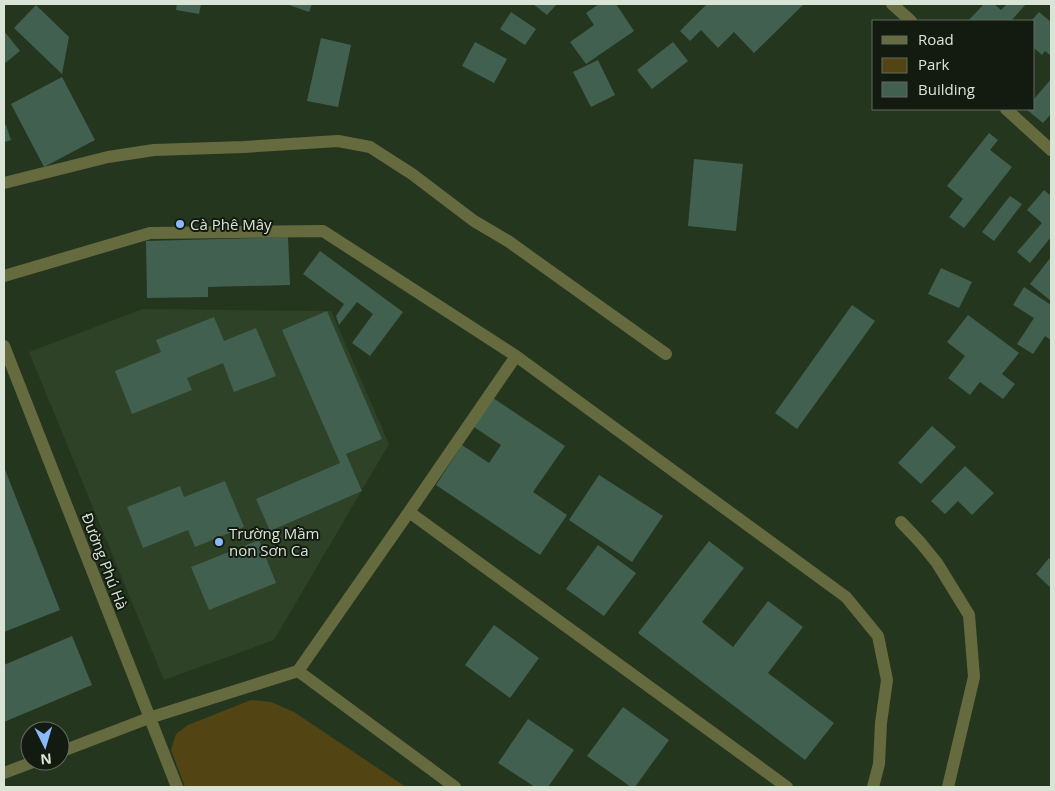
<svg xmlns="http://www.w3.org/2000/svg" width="1055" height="791" font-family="'Open Sans',sans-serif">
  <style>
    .built { fill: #2e4227 }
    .green { fill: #534413 }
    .building { fill: #416050 }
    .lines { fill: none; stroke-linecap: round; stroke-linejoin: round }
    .minor { stroke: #666b3f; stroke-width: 12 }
    .poi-dot { fill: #88bafc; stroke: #131b11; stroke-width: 2 }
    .labels { text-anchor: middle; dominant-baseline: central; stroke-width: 4; stroke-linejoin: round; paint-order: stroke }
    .poi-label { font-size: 15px; fill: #dae4d6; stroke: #131b11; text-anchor: start }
    .street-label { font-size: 15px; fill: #dae4d6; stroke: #131b11 }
  </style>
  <rect width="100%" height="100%" fill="#25361f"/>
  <path class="built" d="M143 309 331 311 389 444 274 640 164 680 29 352Z"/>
  <path class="green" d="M251 700 271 702 294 712 406 787H185L171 750 176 734 188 725Z"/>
  <path class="building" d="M177 4H201L199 14 176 10Z
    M286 4H312L309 12Z
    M533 4H557L547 15Z
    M599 4H616L634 31 586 64 570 42 594 25 586 13Z
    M707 4H804L754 53 734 32 718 48 701 30 690 41 680 31Z
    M984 4H994L1001 10 1007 4H1026L1011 21H968Z
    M36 5 69 37 62 74 14 28Z
    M511 12 536 29 525 45 500 29Z
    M1039 12 1051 22V56L1045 51 1042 55 1034 48V21H1031Z
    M4 31 20 51 4 64Z
    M321 38 351 45 338 107 307 101Z
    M475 42 507 59 494 83 462 66Z
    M673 42 688 61 652 89 637 70Z
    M598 60 615 95 591 107 573 72Z
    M62 77 95 140 44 167 11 104Z
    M1051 79V114L1043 123 1026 109H1034V99Z
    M6 125 11 140 4 142V126Z
    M989 133 998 140 990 150 1012 167 964 228 949 217 963 199 947 186Z
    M694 159 743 164 736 231 688 226Z
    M1044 190 1051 196V237L1030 263 1017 252 1042 223 1027 210Z
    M1010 196 1022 204 994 241 982 232Z
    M288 237 290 285 208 287V297L147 298 146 241Z
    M320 251 403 312 370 356 352 343 373 314 357 302 339 325 336 316 344 304 303 274Z
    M1051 257V301L1030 284Z
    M941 268 972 282 959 308 928 294Z
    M1024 287 1051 305V340L1045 336 1033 354 1017 344 1034 318 1013 305Z
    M852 305 875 321 797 429 775 413Z
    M327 311 382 439 346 454 362 491 270 531 256 499 340 463 282 330Z
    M968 315 1019 353 1002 374 1015 384 1003 399 980 382 970 395 948 378 965 356 947 342Z
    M214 317 224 341 256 328 276 376 234 392 223 363 187 378 192 390 132 414 115 371 161 352 156 340Z
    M490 396 565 446 533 492 567 515 540 555 436 485 462 445 489 463 501 445 471 425Z
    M932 426 956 447 921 484 898 463Z
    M965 466 994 493 972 515 958 501 945 514 931 501Z
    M4 467 60 610 4 632Z
    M599 475 663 516 632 562 569 520Z
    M225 481 244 527 195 547 188 530 143 548 127 507 180 486 184 497Z
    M259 540 276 583 209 610 191 567Z
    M709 541 744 568 702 622 733 647 768 601 803 627 768 673 834 723 805 760 638 633Z
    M598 545 636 573 604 616 566 589Z
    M1049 558 1051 560V588L1036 574Z
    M494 625 539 658 510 698 465 665Z
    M72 636 92 685 4 722V665Z
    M623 707 669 740 635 787H631L587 756Z
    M528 719 574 750 548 787H535L498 763Z"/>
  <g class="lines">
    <path class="minor" d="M892 4 911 21
      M1006 109 1051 150
      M4 183 108 157 154 150 244 147 338 141 370 147 412 174 474 221 508 241 666 354
      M4 276 150 233 323 231 516 356 409 512 298 671 149 718 60 752
      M4 346 177 787
      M516 356 846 597 878 636 887 680 881 723 879 764 873 787
      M409 512 787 787
      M901 522 920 542 937 563 969 615 974 677 948 787
      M298 671 455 787
      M4 773 36 761"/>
  </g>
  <g class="poi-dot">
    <circle cx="180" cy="224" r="5"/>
    <circle cx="219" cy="542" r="5"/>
  </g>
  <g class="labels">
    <g class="poi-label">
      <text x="190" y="224">Cà Phê Mây</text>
      <text x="229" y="533">Trường Mầm<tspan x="229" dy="17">non Sơn Ca</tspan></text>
    </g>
    <g class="street-label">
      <text transform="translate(105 561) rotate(69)">Đường Phú Hà</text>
    </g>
  </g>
  <rect width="1055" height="791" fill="none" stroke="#dae4d6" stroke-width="10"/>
  <rect x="872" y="20" width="162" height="90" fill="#131b11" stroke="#636b60"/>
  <rect x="882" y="36" width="25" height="8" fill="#666b3f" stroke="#636b60"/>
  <text x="918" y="45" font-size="15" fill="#dae4d6">Road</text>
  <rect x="882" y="58" width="25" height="15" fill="#534413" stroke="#636b60"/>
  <text x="918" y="70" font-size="15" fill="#dae4d6">Park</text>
  <rect x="882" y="82" width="25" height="15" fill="#416050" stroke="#636b60"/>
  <text x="918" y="95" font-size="15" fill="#dae4d6">Building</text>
  <g transform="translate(45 746) rotate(175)"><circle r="24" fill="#131b11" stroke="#636b60"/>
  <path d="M0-4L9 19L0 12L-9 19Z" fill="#88bafc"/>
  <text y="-8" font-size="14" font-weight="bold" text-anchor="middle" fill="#dae4d6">N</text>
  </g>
</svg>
